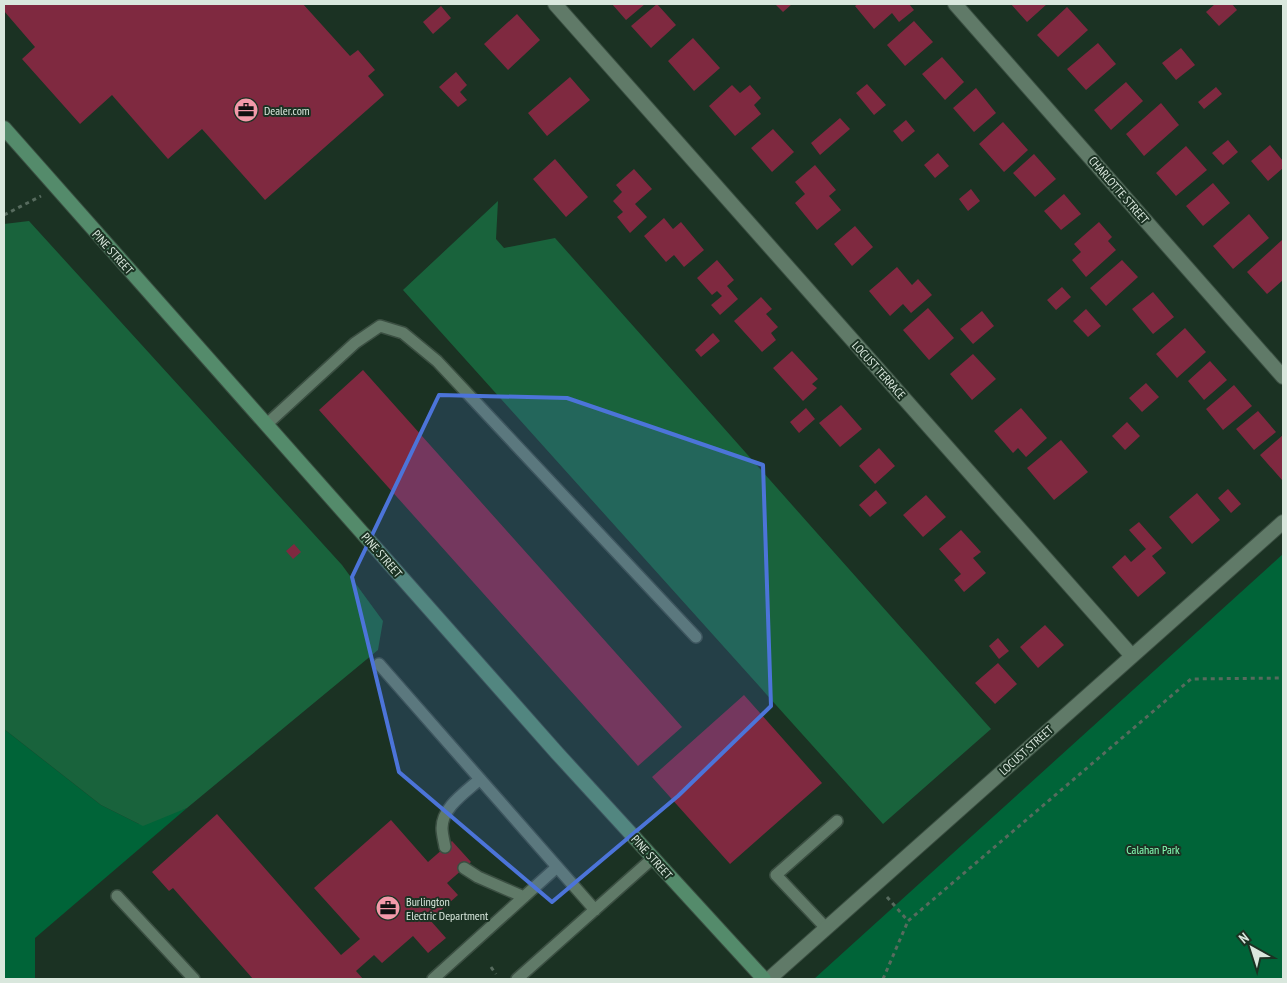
<svg xmlns="http://www.w3.org/2000/svg" width="1287" height="983" font-family="'PT Sans Narrow',sans-serif">
  <style>
    .green { fill: #006438 }
    .forest { fill: #19633c }
    .building { fill: #7f2940 }
    .lines { fill: none; stroke-linecap: round; stroke-linejoin: round }
    .service-casing { stroke: #3b4f42; stroke-width: 14 }
    .minor-casing { stroke: #3b4f42; stroke-width: 16 }
    .secondary-casing { stroke: #3b4f42; stroke-width: 16 }
    .path { stroke: #576b5e; stroke-width: 3; stroke-dasharray: 4 4; stroke-linecap: butt }
    .service { stroke: #607a68; stroke-width: 11 }
    .minor { stroke: #607a68; stroke-width: 14 }
    .secondary { stroke: #548b6b; stroke-width: 14 }
    .marked { fill: #4c74d9; fill-opacity: 0.2; stroke: #4c74d9; stroke-width: 4; stroke-linejoin: round }
    .labels { text-anchor: middle; dominant-baseline: central; stroke-width: 4; stroke-linejoin: round; paint-order: stroke }
    .poi-label { font-size: 12px; fill: #d9e7dd; stroke: #1b3223; text-anchor: start }
    .street-label { font-size: 12px; fill: #d9e7dd; stroke: #1b3223 }
    .park-label { font-size: 12px; fill: #86ffb6; stroke: #1b3223 }
  </style>
  <rect width="100%" height="100%" fill="#1b3223"/>
  <path class="green" d="M1283 554V979H814Z
    M4 729 101 805 139 824 187 808 35 938V979H4Z"/>
  <path class="forest" d="M498 201 496 239 504 248 555 238 991 729 883 824 403 290Z
    M29 221 342 565 383 621 378 650 187 808 143 826 101 805 4 729V224Z"/>
  <path class="building" d="M4 4H303L350 56 358 50 375 70 368 76 384 95 265 200 202 129 168 159 112 95 80 124 22 59 35 47 4 11Z
    M612 4H645L626 20Z
    M657 4 676 25 651 48 631 26Z
    M775 4H792L783 12Z
    M858 4H909L914 10 899 22 892 13 874 29 855 6Z
    M1011 4H1047L1027 22Z
    M1215 4H1232L1237 10 1219 26 1206 12Z
    M441 6 451 18 433 34 423 22Z
    M1067 7 1088 30 1058 57 1037 35Z
    M517 14 540 40 508 70 484 44Z
    M914 21 933 42 905 66 887 45Z
    M693 38 720 68 694 91 668 61Z
    M1098 43 1116 64 1086 90 1067 69Z
    M1181 48 1195 65 1176 80 1162 63Z
    M942 57 964 82 945 100 922 74Z
    M456 72 467 85 460 92 467 100 458 107 439 87Z
    M570 77 590 100 547 136 528 113Z
    M1126 82 1143 101 1111 130 1094 110Z
    M867 84 886 105 874 115 856 93Z
    M732 85 740 93 750 85 761 98 754 105 761 114 735 136 709 106Z
    M1216 87 1222 94 1204 109 1198 102Z
    M976 88 996 113 974 132 953 108Z
    M1161 103 1179 125 1144 156 1126 134Z
    M840 118 850 129 820 155 811 143Z
    M906 120 915 131 902 142 893 131Z
    M1003 122 1028 150 1004 172 979 144Z
    M773 129 794 152 772 172 751 148Z
    M1228 140 1238 152 1223 165 1212 153Z
    M1270 145 1283 161V168L1268 181 1251 161Z
    M1186 146 1207 170 1176 196 1156 173Z
    M938 153 949 166 935 178 924 165Z
    M1034 154 1056 179 1035 197 1013 173Z
    M555 159 588 197 566 217 533 179Z
    M815 165 836 190 829 196 841 210 817 230 795 203 805 194 795 182Z
    M634 169 652 189 635 204 647 217 630 233 617 217 623 212 613 201 622 192 616 185Z
    M1213 183 1230 203 1203 226 1186 206Z
    M971 189 980 201 968 211 959 199Z
    M1064 194 1081 214 1061 230 1044 211Z
    M1249 214 1269 238 1233 269 1213 246Z
    M664 218 673 229 681 222 704 250 684 267 674 255 666 262 644 236Z
    M1099 222 1112 237 1108 241 1116 250 1086 277 1072 260 1081 252 1074 244Z
    M855 226 873 247 852 266 834 244Z
    M1282 240 1283 280 1267 294 1247 272Z
    M717 260 734 280 727 286 738 299 720 315 711 305 722 296 717 291 712 295 697 278Z
    M1122 260 1138 277 1106 306 1090 288Z
    M897 267 912 285 918 279 932 295 911 313 903 304 890 316 869 291Z
    M1062 287 1071 297 1056 310 1047 300Z
    M1153 292 1174 317 1153 334 1132 309Z
    M761 297 772 309 766 314 778 327 771 333 776 340 762 352 734 321Z
    M928 308 954 338 929 360 903 330Z
    M1086 309 1101 326 1088 337 1073 321Z
    M982 311 994 326 973 344 960 329Z
    M1185 328 1206 352 1177 378 1156 354Z
    M713 333 720 341 701 357 695 350Z
    M792 351 818 379 812 384 817 388 803 401 773 368Z
    M973 354 996 379 972 400 950 374Z
    M1210 361 1227 380 1204 400 1188 381Z
    M363 370 682 727 638 766 319 410Z
    M1146 383 1159 397 1142 412 1129 398Z
    M1234 385 1252 406 1223 430 1206 409Z
    M841 405 862 429 840 447 819 423Z
    M806 408 815 419 799 433 790 422Z
    M1021 408 1047 438 1026 457 1018 448 1013 453 994 431Z
    M1258 411 1276 432 1254 450 1236 429Z
    M1127 422 1140 436 1125 450 1112 436Z
    M1283 435V479L1282 480 1260 455Z
    M1061 440 1088 472 1054 500 1027 468Z
    M879 448 895 466 875 484 859 466Z
    M1228 489 1241 504 1231 513 1218 498Z
    M876 490 887 503 870 517 859 505Z
    M1197 493 1220 520 1192 544 1169 517Z
    M926 495 946 517 923 537 903 515Z
    M1139 522 1162 548 1152 556 1166 573 1138 597 1112 567 1125 555 1131 562 1146 549 1129 530Z
    M961 530 981 552 973 558 986 573 964 592 954 580 961 574 939 549Z
    M294 544 301 552 293 559 286 551Z
    M1045 625 1064 645 1038 668 1020 647Z
    M998 638 1009 651 999 659 989 646Z
    M998 663 1017 684 995 704 975 683Z
    M744 695 822 783 730 864 652 777Z
    M217 814 341 955 360 939 314 888 391 820 428 862 452 841 471 862 447 883 458 895 430 920 446 938 428 953 413 936 382 963 374 955 356 971 363 979H253L173 888 169 891 152 872Z"/>
  <g class="lines">
    <defs>
      <path id="service" d="M267 424 355 343 380 326 403 333 437 361 696 637
        M379 664 595 910
        M445 847C444 841 442 834 442 828 442 807 466 792 480 779
        M464 868 478 877 524 897
        M117 896 194 979
        M826 928 776 875 837 821
        M433 979 557 867
        M517 979 653 858"/>
      <path id="minor" d="M555 4 1132 656
        M955 4 1283 377
        M769 979 1283 522"/>
      <path id="secondary" d="M4 128 557 753 764 979"/>
    </defs>
    <use href="#service" class="service-casing"/>
    <use href="#minor" class="minor-casing"/>
    <use href="#secondary" class="secondary-casing"/>
    <path class="path" d="M4 215 41 196
      M887 897 908 921 1191 679 1283 678
      M491 967 496 974
      M883 979 908 921"/>
    <use href="#service" class="service"/>
    <use href="#minor" class="minor"/>
    <use href="#secondary" class="secondary"/>
  </g>
  <path class="marked" d="M439 395 567 398 763 465 771 706 678 796 552 902 399 772 352 577Z"/>
  <defs>
    <symbol id="office-disc" viewBox="-11 -11 22 22"><circle r="9.5" fill="#f39aaa" stroke="#1b3223"/><path d="M-6-3h4V-5.5h4V-3h4V5H-6ZM-1-4.5V-3h2v-1.5ZM-6 0V1H6V0Z" fill="#111"/></symbol>
  </defs>
  <g fill-rule="evenodd">
    <use href="#office-disc" x="232" y="96" width="28" height="28"/>
    <use href="#office-disc" x="374" y="894" width="28" height="28"/>
  </g>
  <g class="labels">
    <g class="poi-label">
      <text x="264" y="110">Dealer.com</text>
      <text x="406" y="901">Burlington<tspan x="406" dy="14">Electric Department</tspan></text>
    </g>
    <g class="street-label">
      <text transform="translate(1119 190) rotate(49)">CHARLOTTE STREET</text>
      <text transform="translate(113 252) rotate(48)">PINE STREET</text>
      <text transform="translate(879 370) rotate(48)">LOCUST TERRACE</text>
      <text transform="translate(382 555) rotate(49)">PINE STREET</text>
      <text transform="translate(1026 750) rotate(-42)">LOCUST STREET</text>
      <text transform="translate(652 857) rotate(48)">PINE STREET</text>
    </g>
    <g class="park-label">
      <text x="1153" y="849">Calahan Park</text>
    </g>
  </g>
  <rect width="1287" height="983" fill="none" stroke="#d9e7dd" stroke-width="10"/>
  <g transform="translate(1252 948) rotate(321)" stroke="#1b3223" stroke-width="4" paint-order="stroke">
  <path d="M0-4L9 19L0 12L-9 19Z" fill="#d9e7dd"/>
  <text y="-8" font-size="14" font-weight="bold" text-anchor="middle" fill="#d9e7dd">N</text>
  </g>
</svg>
